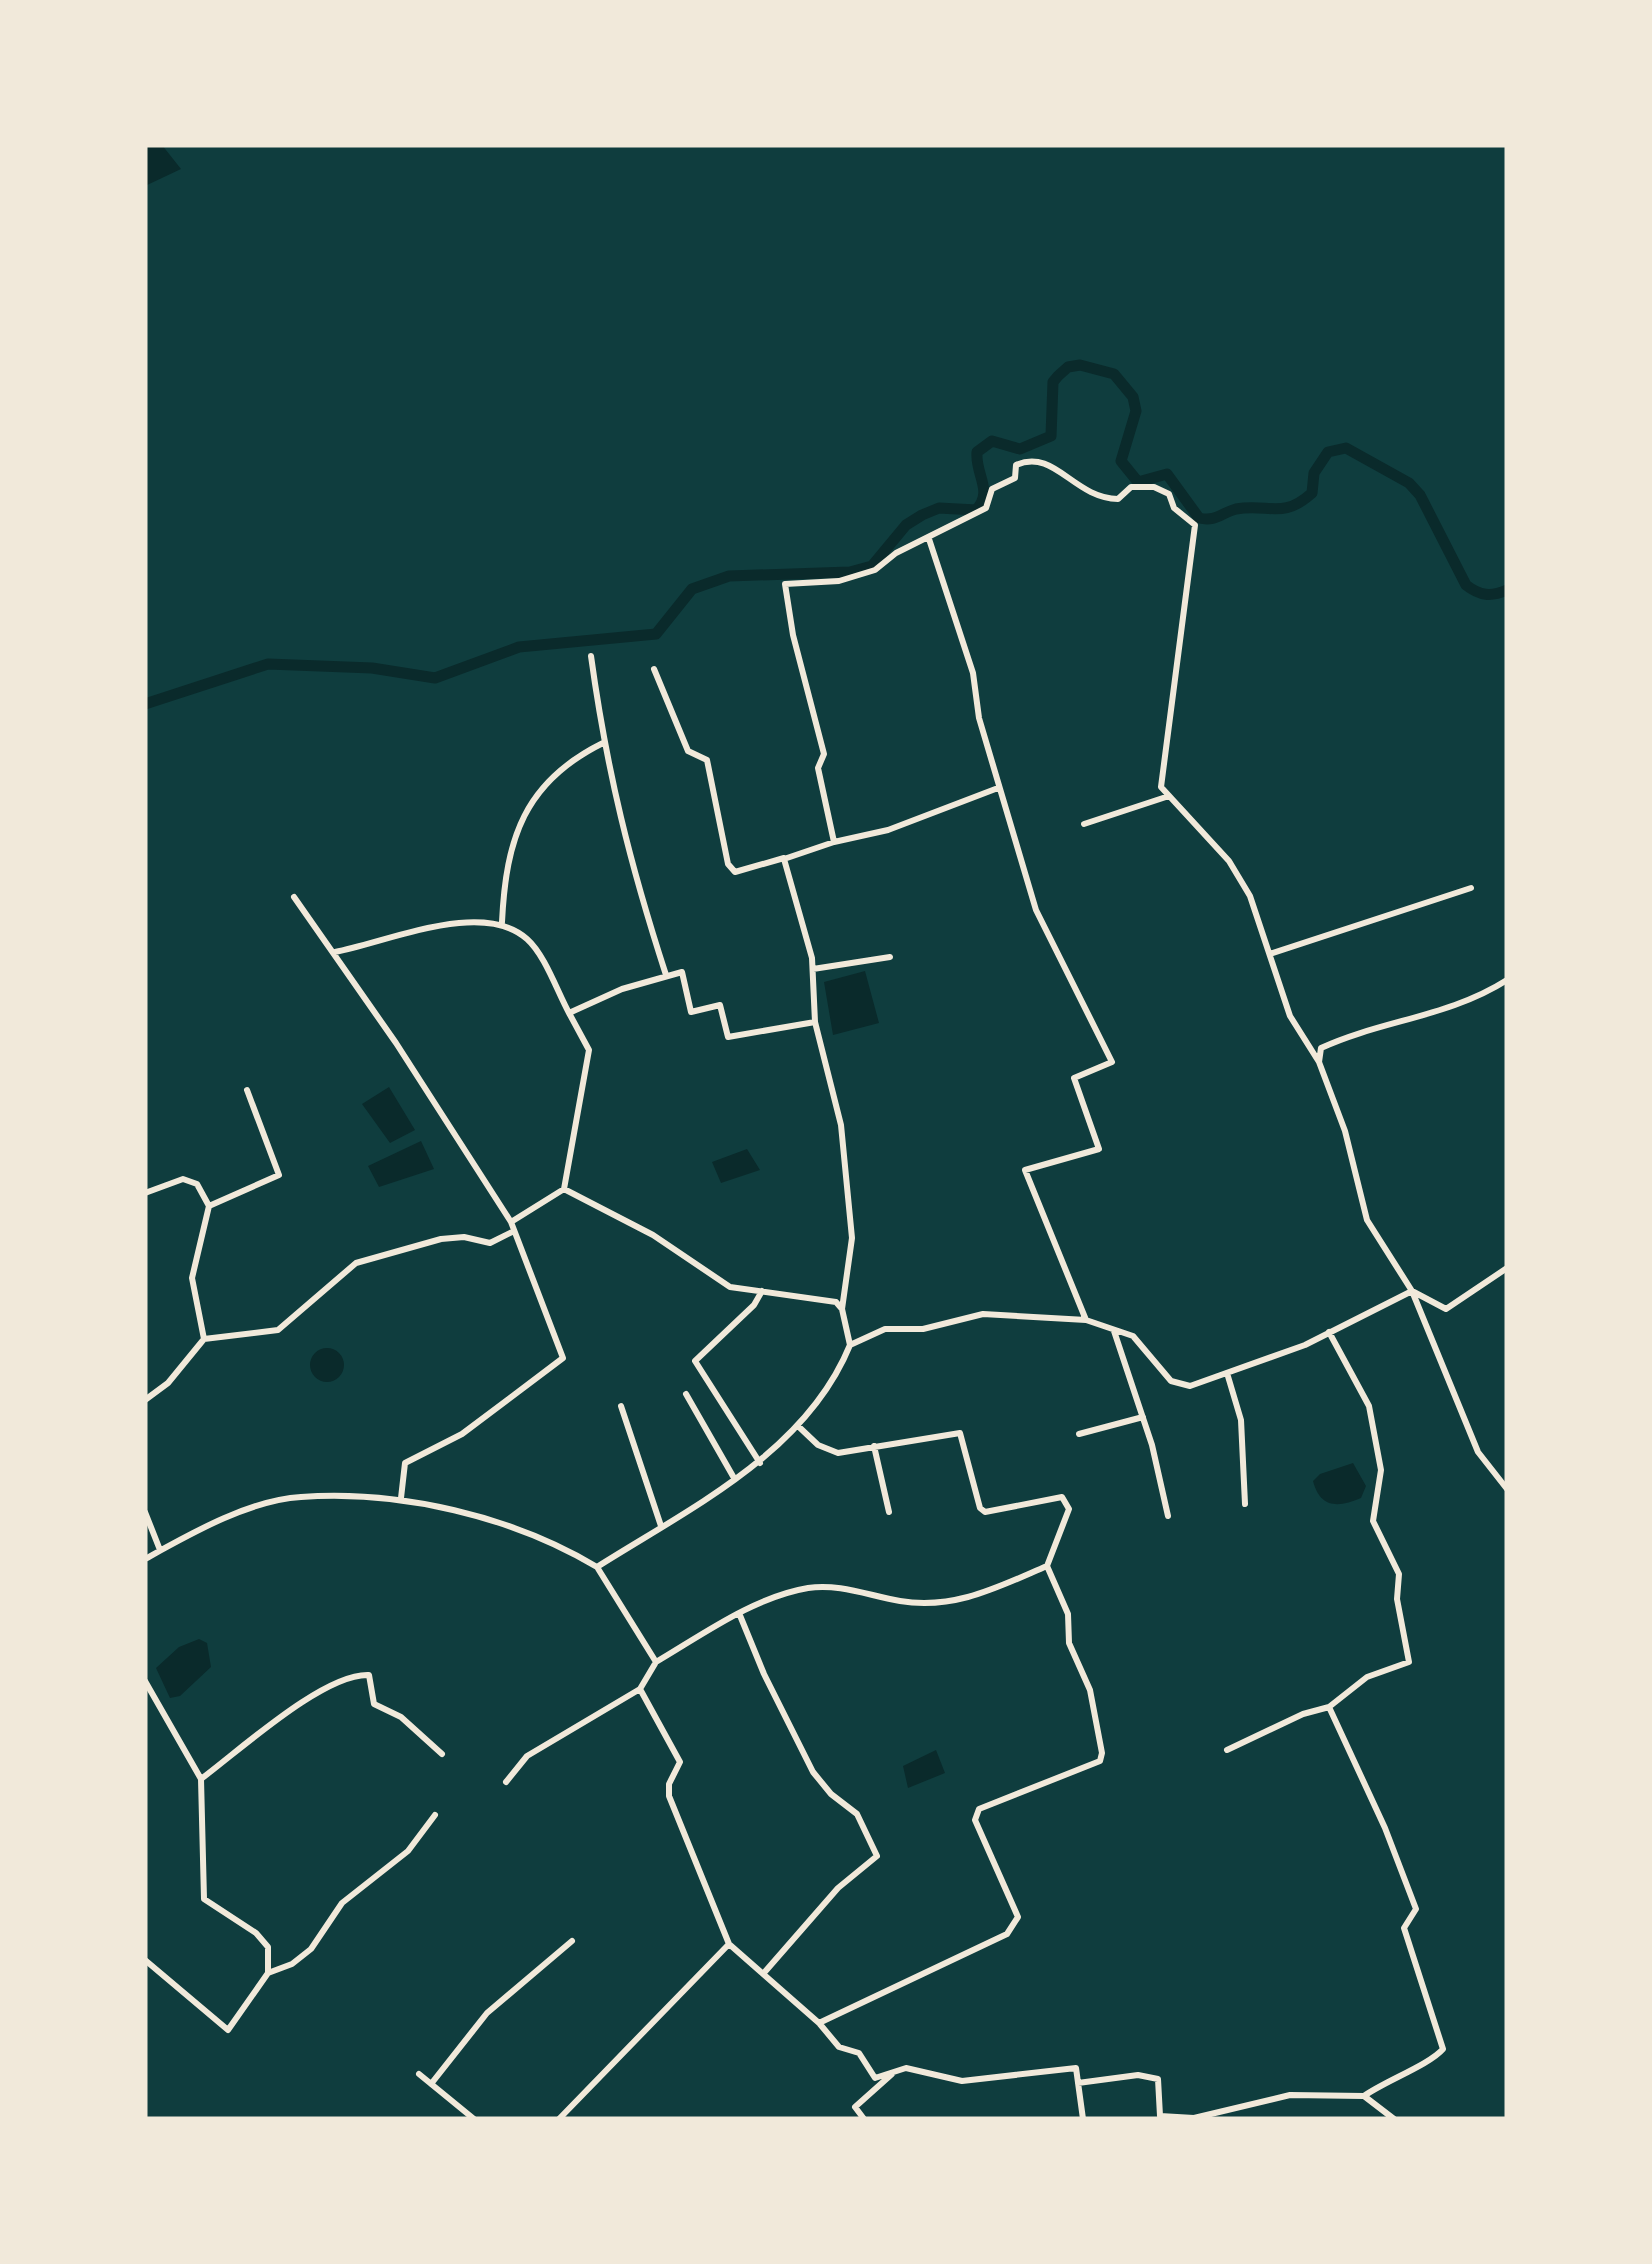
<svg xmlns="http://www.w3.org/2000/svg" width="1652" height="2264" font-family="'Space Grotesk',sans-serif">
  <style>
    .water { fill: #0a2a2b }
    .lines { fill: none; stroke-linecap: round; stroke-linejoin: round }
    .canal { stroke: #0a2a2b; stroke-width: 11 }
    .minor { stroke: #f1e9da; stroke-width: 6 }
  </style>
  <rect width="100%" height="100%" fill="#0f3d3e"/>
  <path class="water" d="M145 145H162L181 169 145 186Z
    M865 971 879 1023 833 1035 824 982Z
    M389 1087 415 1130 390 1143 362 1104Z
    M421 1141 434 1169 379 1187 368 1166Z
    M747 1149 760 1170 721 1183 712 1162Z
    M310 1365a17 17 0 1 1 34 0a17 17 0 1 1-34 0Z
    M1353 1463 1366 1486 1361 1498C1338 1508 1320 1508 1313 1481L1320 1474Z
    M199 1639 207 1643 211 1667 180 1696 170 1698 156 1668 179 1647Z
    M936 1750 945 1773 908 1788 903 1766Z"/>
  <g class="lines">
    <path class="canal" d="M145 704 268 664 372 668 435 678 519 647 656 634 692 589 729 576 850 572 872 566 906 525 922 515 939 508 976 510C994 491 975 475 977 452L992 441 1020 449 1051 436 1053 382 1058 376 1068 367 1080 365 1114 374 1133 397 1136 411 1121 461 1138 482 1167 474 1199 518C1216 522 1221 513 1236 509 1269 503 1282 520 1312 493L1314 473 1328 452 1346 448 1409 483 1420 495 1466 585C1480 596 1491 597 1507 590"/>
    <path class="minor" d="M929 539 973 673 979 718 1036 910 1112 1062 1074 1078 1099 1149 1025 1170 1086 1320
      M591 656C607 772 630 864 666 975
      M654 669 688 751 707 760 728 864 735 872 784 858
      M1084 824 1169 796
      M834 842 888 830 998 788
      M294 897 396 1043 511 1222 563 1358 462 1434 405 1463 401 1498
      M502 922C506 839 524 782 603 743
      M335 952C388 942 482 899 527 939 545 955 557 991 569 1013L622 989 682 972 691 1012 720 1005 728 1037 815 1022
      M1270 954 1471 888
      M813 969 890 957
      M1319 1062 1321 1048C1382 1020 1449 1017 1507 980
      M564 1189 589 1050 569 1013
      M145 1193 183 1179 197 1184 209 1206
      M511 1222 564 1189 653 1235 730 1287 836 1302 842 1309 850 1345
      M842 1309 852 1238 841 1125 815 1022 812 958 784 859 834 842 818 768 824 754 793 635 785 584 839 581 875 570 896 553 986 508 992 489 1015 478 1016 465C1055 448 1073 498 1118 499L1131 487H1154L1169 494 1174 508 1195 525 1161 787 1229 861 1250 896 1290 1016 1319 1062 1345 1131 1367 1220 1412 1291 1446 1309 1507 1268
      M1114 1331 1152 1445 1168 1516
      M1329 1332 1369 1406 1381 1470 1373 1521 1399 1574 1397 1599 1409 1662 1367 1677 1329 1707 1385 1828 1416 1909 1404 1928 1443 2049C1429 2065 1385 2081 1364 2096
      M204 1339 192 1278 209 1206 279 1175 247 1090
      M1227 1373 1241 1420 1245 1504
      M686 1394 734 1478
      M145 1400 168 1383 204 1339 278 1330 356 1263 441 1239 464 1237 490 1243 514 1231
      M621 1406 661 1526
      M798 1426 818 1445 838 1453 960 1433 980 1508 985 1512 1062 1497 1069 1509 1047 1566 1068 1614 1069 1643 1090 1690 1102 1753 1100 1761 979 1809 975 1820 1018 1917 1007 1934 819 2023
      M1079 1434 1143 1417
      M874 1446 889 1512
      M760 1463 695 1361 754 1305 762 1291
      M145 1512 160 1550
      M145 1559C190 1534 249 1500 301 1497 400 1490 512 1516 597 1567 690 1508 806 1453 850 1345L885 1329H923L983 1314 1086 1320 1133 1336 1171 1381 1190 1386 1305 1345 1412 1291 1478 1452 1507 1489
      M597 1567 656 1662 640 1689 680 1762 669 1784V1796L729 1944 819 2023 839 2047 859 2053 875 2078 906 2068 962 2081 1076 2068 1083 2119
      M739 1613 764 1674 813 1772 831 1794 857 1814 877 1856 838 1888 763 1974
      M656 1662C702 1635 754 1597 808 1588 839 1583 870 1596 900 1601 955 1610 998 1587 1047 1566
      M145 1681 201 1779 204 1899 256 1933 268 1947V1973L228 2030 145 1960
      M1227 1750 1303 1714 1329 1707
      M201 1779C240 1750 324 1673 369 1675L374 1704 401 1717 442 1754
      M506 1782 527 1756 640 1689
      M268 1973 292 1964 311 1949 342 1903 408 1851 435 1815
      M419 2074 474 2119
      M1078 2083 1138 2075 1158 2079 1160 2116 1194 2118 1290 2095 1364 2096 1394 2119
      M431 2084 487 2013 572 1941
      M559 2119 729 1944
      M864 2119 855 2107 892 2074"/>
  </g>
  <rect width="1652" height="2264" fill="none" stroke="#f1e9da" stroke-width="295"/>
</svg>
